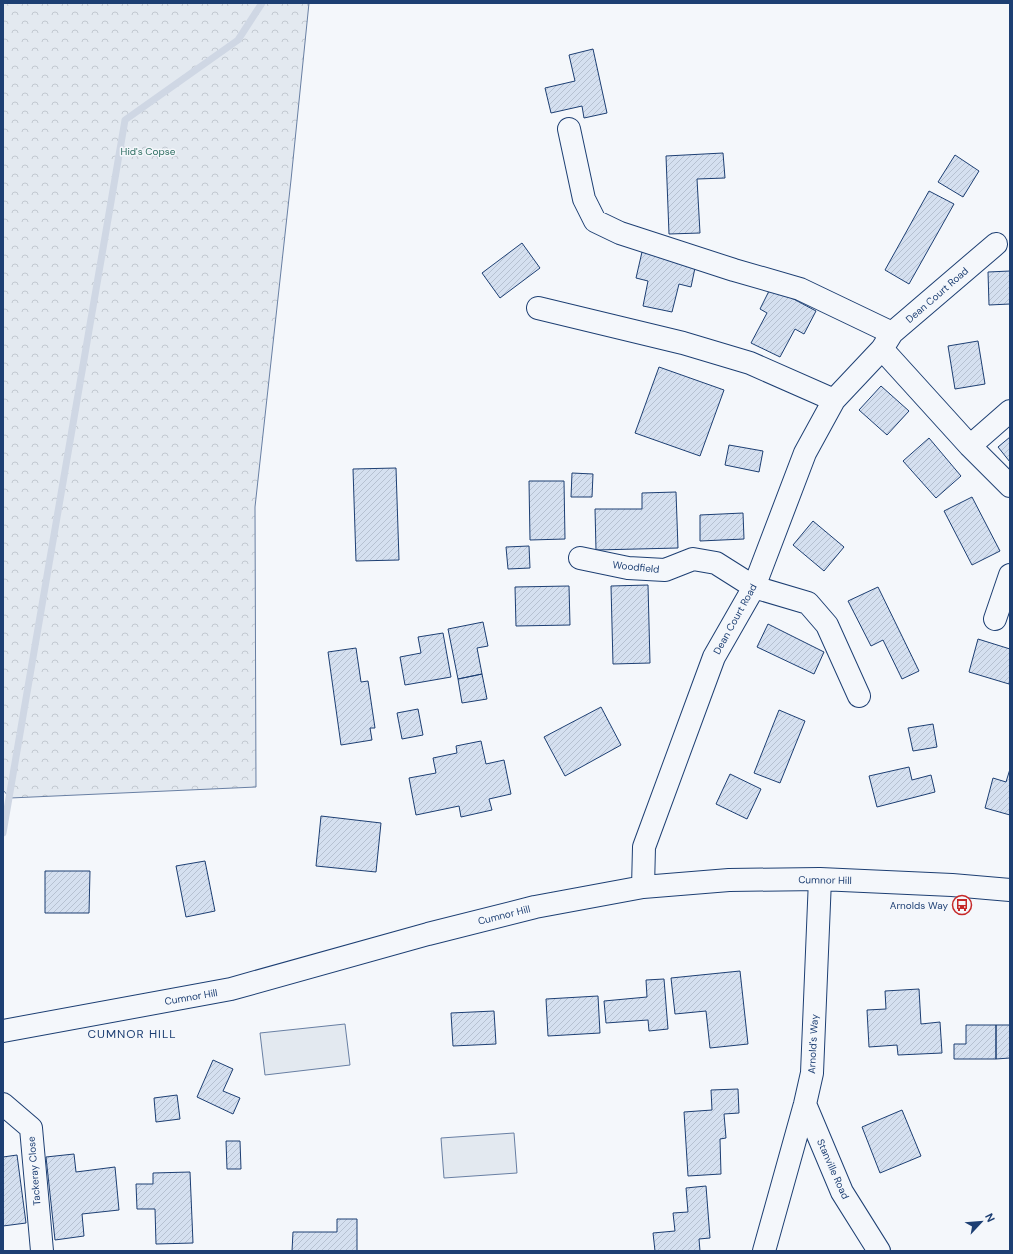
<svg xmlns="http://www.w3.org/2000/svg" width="1013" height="1254" font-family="'DM Sans',sans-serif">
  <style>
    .forest { fill: url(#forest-crowns); stroke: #687fa3 }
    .garden { fill: #e3e9f0; stroke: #687fa3 }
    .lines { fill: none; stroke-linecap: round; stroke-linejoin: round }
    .stream { stroke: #cfd7e4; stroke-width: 7 }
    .building { fill: url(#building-hatch); stroke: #1d3f73 }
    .minor-casing { stroke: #1d3f73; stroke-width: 24 }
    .minor { stroke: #f4f7fb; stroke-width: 22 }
    .labels { text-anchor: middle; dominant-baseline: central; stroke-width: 3; stroke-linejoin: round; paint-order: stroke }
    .park-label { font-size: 10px; fill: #2c6c60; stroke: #f4f7fb }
    .street-label { font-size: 10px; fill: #1d3f73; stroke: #f4f7fb }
    .poi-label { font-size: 10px; fill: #1d3f73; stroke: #f4f7fb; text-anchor: end }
    .quarter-label { font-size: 12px; letter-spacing: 1px; fill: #1d3f73; stroke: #f4f7fb }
  </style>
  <defs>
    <pattern id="forest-crowns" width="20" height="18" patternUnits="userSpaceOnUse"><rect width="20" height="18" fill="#e3e9f0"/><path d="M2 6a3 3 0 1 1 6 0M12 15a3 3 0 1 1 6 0" fill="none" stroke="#c2c9d1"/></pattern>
    <pattern id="building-hatch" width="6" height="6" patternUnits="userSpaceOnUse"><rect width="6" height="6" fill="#d5e0f0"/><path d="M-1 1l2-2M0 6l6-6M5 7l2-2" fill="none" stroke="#b6c1d1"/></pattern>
  </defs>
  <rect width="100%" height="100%" fill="#f4f7fb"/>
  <path class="forest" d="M3 3H309L291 180 255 507 256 787 10 798 3 790Z"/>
  <path class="garden" d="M345 1024 350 1065 265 1075 260 1033Z
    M514 1133 517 1173 444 1178 441 1138Z"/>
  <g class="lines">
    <path class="stream" d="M3 833 125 120 238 40 262 3"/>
  </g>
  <path class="building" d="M593 49 607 113 584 118 582 106 551 113 545 88 575 81 569 55Z
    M723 153 725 178 697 179 700 233 669 234 666 156Z
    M955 155 979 171 963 197 938 182Z
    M929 191 954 204 909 284 885 270Z
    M522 243 540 268 500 298 482 273Z
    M642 252 696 263 691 287 679 284 672 312 643 306 648 281 636 278Z
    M1010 271V304L989 305 988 272Z
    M771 287 816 311 804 334 795 329 780 357 751 343 767 313 760 309Z
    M978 341 985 384 955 389 948 346Z
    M659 367 724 390 700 456 635 433Z
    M881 386 909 411 887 435 859 410Z
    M1010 437V462L998 447Z
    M929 438 961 476 936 498 903 461Z
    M729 445 763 451 759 472 725 465Z
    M396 468 399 560 356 561 353 469Z
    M572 473 593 474 592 497H571Z
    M529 481H564L565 539 530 540Z
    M676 492 678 548 596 550 595 509H642V493Z
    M972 497 1000 551 972 565 944 511Z
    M743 513 744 539 700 541V515Z
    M813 521 844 547 824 571 793 545Z
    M529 546 530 568 508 569 506 547Z
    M648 585 650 663 613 664 611 586Z
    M569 586 570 625 516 626 515 587Z
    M878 587 919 671 902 679 883 640 871 646 848 601Z
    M483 622 488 646 477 648 482 674 458 679 448 629Z
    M768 624 824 652 814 674 757 647Z
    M443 633 451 677 405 685 400 657 421 653 418 637Z
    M978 639 1010 649V678L1009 684 969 672Z
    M356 648 361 682 368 681 375 728H370L372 740 341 745 328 652Z
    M482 674 487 699 462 703 458 679Z
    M601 707 621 745 565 776 544 737Z
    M418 709 423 735 402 739 397 713Z
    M779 710 805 721 780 783 754 773Z
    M933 724 937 747 913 751 908 728Z
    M481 741 486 764 504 760 511 794 489 799 492 810 461 817 459 806 416 815 409 778 436 773 433 758 457 753 456 746Z
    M909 767 912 780 931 775 935 792 877 807 869 776Z
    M1010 769V815L985 808 993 778 1006 782Z
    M730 774 761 789 747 819 716 804Z
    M321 816 381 823 376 872 316 866Z
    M205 861 215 911 186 917 176 866Z
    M45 871H90L89 913H45Z
    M740 971 748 1044 710 1048 706 1011 675 1014 671 978Z
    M664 979 668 1029 649 1031 648 1020 606 1023 604 1001 647 997 646 980Z
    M919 989 921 1024 940 1022 942 1053 898 1055 897 1045 869 1047 867 1010 886 1009 885 991Z
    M598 996 600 1033 548 1036 546 999Z
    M494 1011 496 1044 453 1046 451 1013Z
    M966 1025H996V1059H954V1044H966Z
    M996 1025H1010V1058L996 1059Z
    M213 1060 233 1069 223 1091 240 1098 233 1114 197 1097Z
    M738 1089 739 1113 724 1114 726 1138 720 1139 721 1174 688 1176 684 1112 712 1110 711 1090Z
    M177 1095 180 1119 156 1122 154 1098Z
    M902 1110 921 1156 880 1173 862 1127Z
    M226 1141H240L241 1169H227Z
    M74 1154 76 1172 115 1167 119 1210 82 1214 84 1236 55 1240 46 1157Z
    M17 1155 26 1223 3 1226V1157Z
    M190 1172 193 1243 156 1244 155 1209H137L136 1184H153V1173Z
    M706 1186 710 1238 699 1239 700 1251H655L653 1233 675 1231 673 1213 688 1212 686 1188Z
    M337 1219H357V1251H292L293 1232H337Z"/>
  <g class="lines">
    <defs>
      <path id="minor" d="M569 129 584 199 595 221 620 233 734 270 800 289 892 333
        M538 308 683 343 750 363 834 400
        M882 349 970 446 1010 486
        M970 446 1010 411
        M580 558 628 568 665 570 693 559 716 563 754 587 808 603 827 625 859 696
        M995 619 1010 575
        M643 887 644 847 714 657 754 587 805 453 834 400 882 349 892 333 996 244
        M3 1031 231 989 428 934 535 907 643 887 729 880 820 879 952 885 1010 890
        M3 1104 31 1128 42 1251
        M805 1104 842 1192 879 1251
        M764 1251 805 1104 812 1073 820 879"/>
    </defs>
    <use href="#minor" class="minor-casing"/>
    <use href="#minor" class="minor"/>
  </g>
  <defs>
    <symbol id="bus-ring" viewBox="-11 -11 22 22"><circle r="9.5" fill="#f4f7fb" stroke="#c62828" stroke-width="1.5"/><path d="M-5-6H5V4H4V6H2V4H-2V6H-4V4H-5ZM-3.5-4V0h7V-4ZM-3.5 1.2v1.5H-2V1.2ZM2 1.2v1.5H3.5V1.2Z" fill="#c62828"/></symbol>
  </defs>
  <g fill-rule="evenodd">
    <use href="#bus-ring" x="951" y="894" width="22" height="22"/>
  </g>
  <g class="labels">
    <g class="park-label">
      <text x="148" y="151">Hid's Copse</text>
    </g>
    <g class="street-label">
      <text transform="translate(937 295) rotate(-41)">Dean Court Road</text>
      <text transform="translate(636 567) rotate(6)">Woodfield</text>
      <text transform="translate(735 619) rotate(-61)">Dean Court Road</text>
      <text transform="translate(825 880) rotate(1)">Cumnor Hill</text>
      <text transform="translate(504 915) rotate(-14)">Cumnor Hill</text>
      <text transform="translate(191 997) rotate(-10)">Cumnor Hill</text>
      <text transform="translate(813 1044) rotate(-87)">Arnold's Way</text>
      <text transform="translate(833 1169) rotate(66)">Stanville Road</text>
      <text transform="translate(34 1171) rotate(-95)">Tackeray Close</text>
    </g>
    <g class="poi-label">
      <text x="948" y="905">Arnolds Way</text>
    </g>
    <g class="quarter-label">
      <text x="132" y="1034">CUMNOR HILL</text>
    </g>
  </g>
  <rect width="1013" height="1254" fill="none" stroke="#1d3f73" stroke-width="8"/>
  <g transform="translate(981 1222) rotate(64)" stroke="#f4f7fb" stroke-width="3" paint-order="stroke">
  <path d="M0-3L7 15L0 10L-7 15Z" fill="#1d3f73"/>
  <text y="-6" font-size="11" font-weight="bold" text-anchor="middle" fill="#1d3f73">N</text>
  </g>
</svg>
